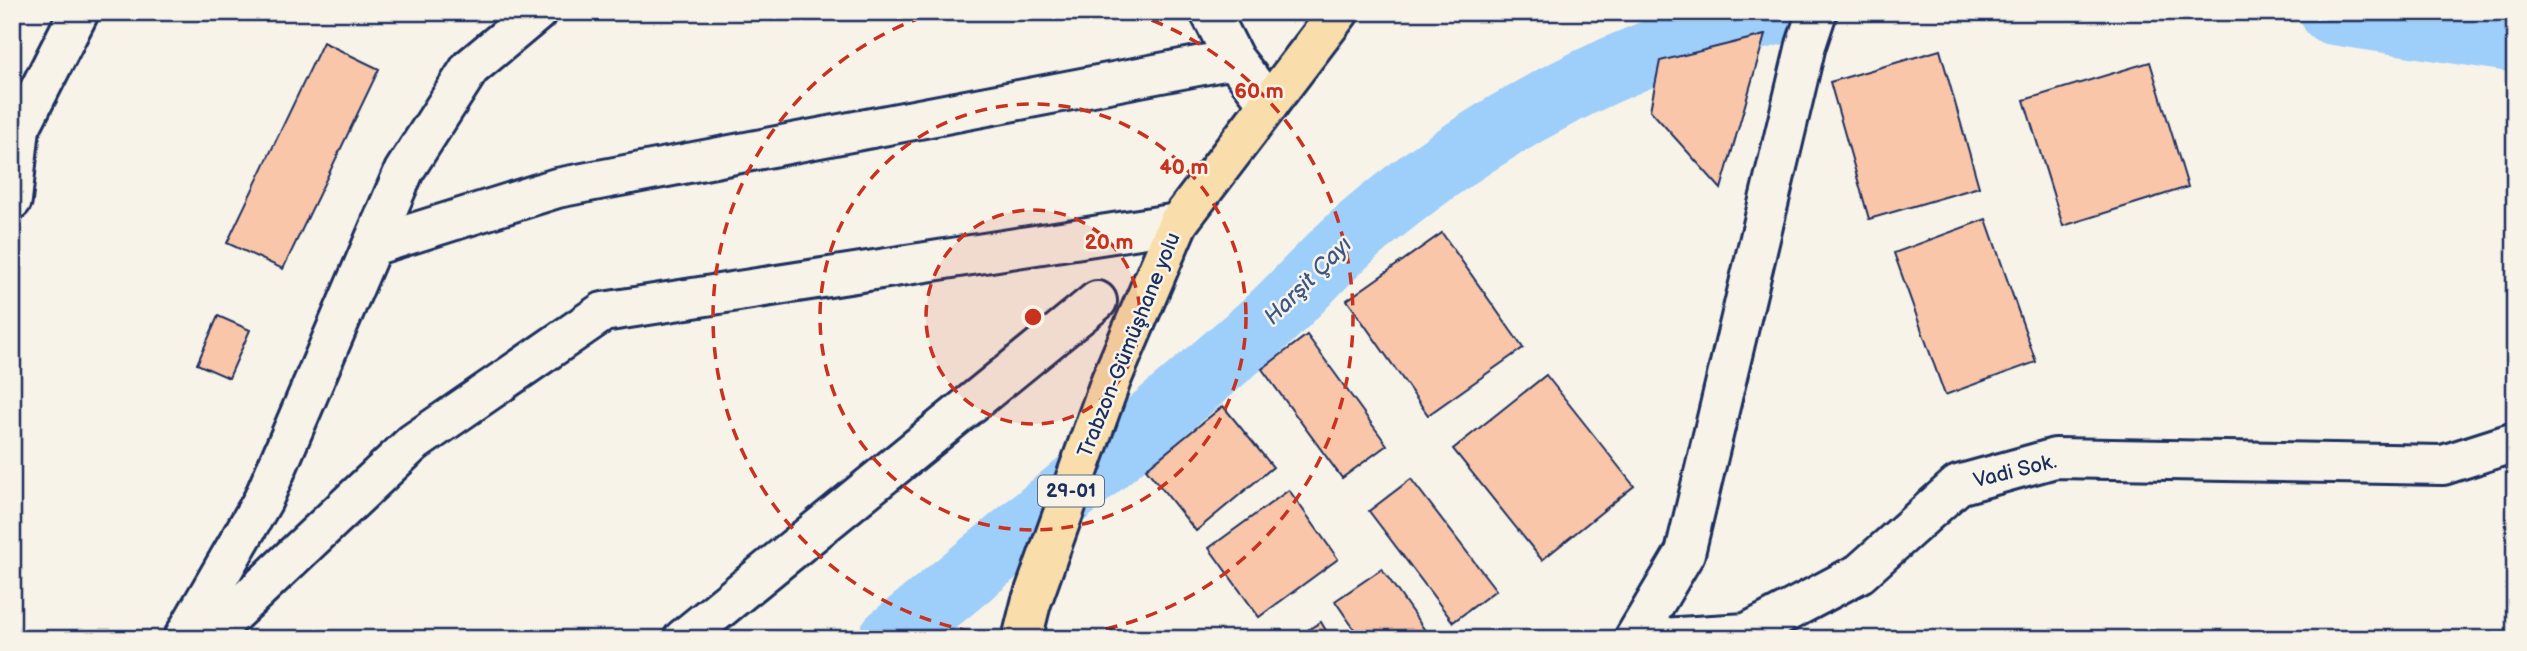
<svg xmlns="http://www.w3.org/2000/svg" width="2527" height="651" font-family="'Balsamiq Sans',sans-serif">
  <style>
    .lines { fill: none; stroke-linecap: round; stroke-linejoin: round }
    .river { stroke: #9ecefa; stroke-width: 65 }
    .building { fill: #f9c6aa; stroke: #1b2f5e; stroke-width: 2 }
    .street-casing { stroke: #1b2f5e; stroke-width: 44 }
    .secondary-casing { stroke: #1b2f5e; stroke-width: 44 }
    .primary-casing { stroke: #1b2f5e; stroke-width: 44 }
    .street { stroke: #f7f3e8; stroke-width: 38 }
    .secondary { stroke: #f7f3e8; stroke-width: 38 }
    .primary { stroke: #f9deab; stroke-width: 38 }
    .ring { fill: none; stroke: #c8321e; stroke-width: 3.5; stroke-dasharray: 12 9 }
    .labels { text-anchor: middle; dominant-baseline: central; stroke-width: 5; stroke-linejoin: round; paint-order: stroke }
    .shield { fill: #f7f3e8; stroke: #5d6a87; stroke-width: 2 }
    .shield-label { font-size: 19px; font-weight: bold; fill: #1b2f5e }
    .street-label { font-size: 21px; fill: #1b2f5e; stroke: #f7f3e8 }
    .water-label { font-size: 23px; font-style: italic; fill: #3c5785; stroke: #f7f3e8 }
    .centre { fill: #c8321e; stroke: #f7f3e8; stroke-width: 3.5 }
    .ring-label { font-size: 21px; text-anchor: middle; font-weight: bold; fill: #c8321e; stroke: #f7f3e8; stroke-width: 5; stroke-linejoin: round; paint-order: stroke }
  </style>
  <rect width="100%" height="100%" fill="#f7f3e8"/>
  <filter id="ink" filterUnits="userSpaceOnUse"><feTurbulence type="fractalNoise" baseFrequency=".0143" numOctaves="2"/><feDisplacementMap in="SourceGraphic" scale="14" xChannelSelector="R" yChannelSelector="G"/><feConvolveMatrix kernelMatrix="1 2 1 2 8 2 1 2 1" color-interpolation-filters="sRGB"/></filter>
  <g filter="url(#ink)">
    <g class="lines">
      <path class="river" d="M2332 12 2515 40
        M891 639C1014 539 1134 437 1254 333 1292 301 1323 261 1361 229 1482 126 1624 50 1778 12"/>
    </g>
    <path class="building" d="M1765 35 1721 189 1650 110 1660 61Z
      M323 42 379 69 283 269 227 243Z
      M1940 50 1979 187 1869 219 1830 82Z
      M2150 62 2188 187 2063 226 2024 100Z
      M1986 219 2036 362 1945 395 1894 253Z
      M1442 233 1523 348 1428 415 1347 300Z
      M218 316 250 330 229 378 197 364Z
      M1307 335 1387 445 1342 478 1262 369Z
      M1546 375 1634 486 1542 560 1453 449Z
      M1223 406 1273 467 1196 531 1146 469Z
      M1411 479 1496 590 1453 622 1369 511Z
      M1289 490 1338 559 1259 617 1209 548Z
      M1382 569 1431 639H1361L1335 601Z
      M1321 622 1331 639H1293Z"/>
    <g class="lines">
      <defs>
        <path id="street" d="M1210 12 1234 59 1269 104
          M12 200 20 128 79 12
          M372 246 557 188 1234 59
          M183 639 263 500 404 171 470 68 537 12
          M683 639 1097 301
          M1644 639 1747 633 1860 573 1958 485 2055 458 2443 465 2515 442"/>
        <path id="secondary" d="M206 639 413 443 603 312 1178 223
          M1634 639 1685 553 1806 45 1817 12"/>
        <path id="primary" d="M1022 639 1031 603 1111 380 1178 223 1339 12"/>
      </defs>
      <use href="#street" class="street-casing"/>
      <use href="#secondary" class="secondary-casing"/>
      <use href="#primary" class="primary-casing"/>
      <use href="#street" class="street"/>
      <use href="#secondary" class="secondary"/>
      <use href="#primary" class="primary"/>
    </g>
  </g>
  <circle cx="1033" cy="317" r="107" fill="#c8321e" fill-opacity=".12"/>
  <g class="ring">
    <circle cx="1033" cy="317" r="107"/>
    <circle cx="1033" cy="317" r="213"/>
    <path d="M1132 13A320 320 0 1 1 934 13"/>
  </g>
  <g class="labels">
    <rect class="shield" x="1038" y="475.5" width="66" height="31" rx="5"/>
    <g class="shield-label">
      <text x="1071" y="491">29-01</text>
    </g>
    <g class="street-label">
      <text transform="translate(1129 345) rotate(-68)">Trabzon-Gümüşhane yolu</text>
      <text transform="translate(2015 471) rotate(-14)">Vadi Sok.</text>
    </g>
    <g class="water-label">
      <text transform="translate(1308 281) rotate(-45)">Harşit Çayı</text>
    </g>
  </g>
  <circle cx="1033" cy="317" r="10" class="centre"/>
  <g class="ring-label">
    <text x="1259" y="98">60 m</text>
    <text x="1184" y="174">40 m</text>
    <text x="1109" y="249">20 m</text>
  </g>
  <rect width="2527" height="651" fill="none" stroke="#f7f3e8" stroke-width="42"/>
  <rect x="21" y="21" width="2485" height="609" fill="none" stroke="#1b2f5e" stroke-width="2.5" filter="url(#ink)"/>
</svg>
